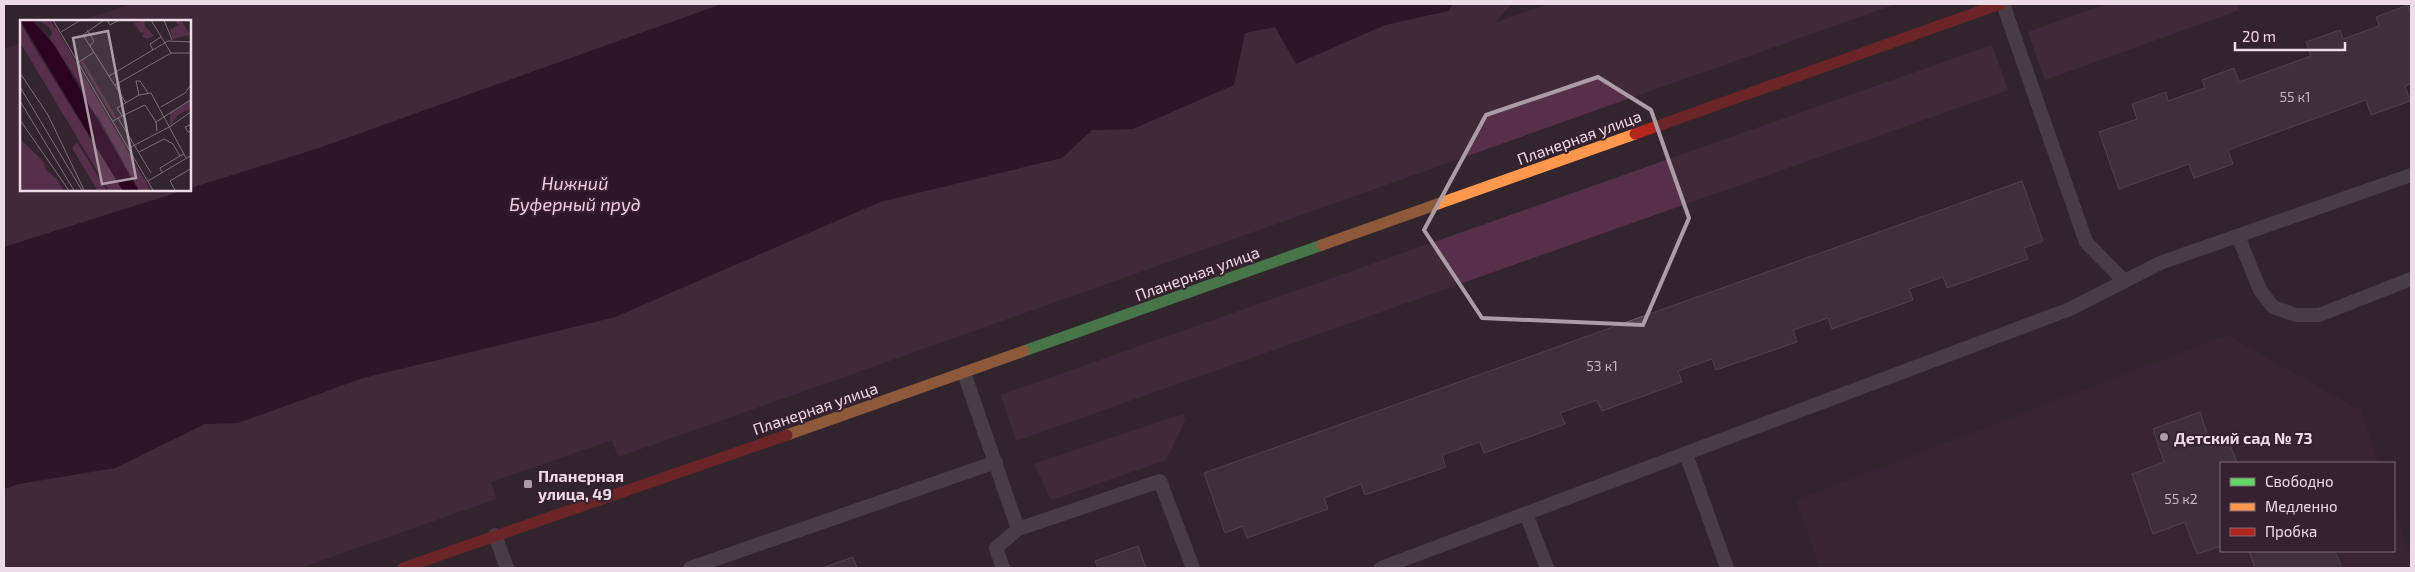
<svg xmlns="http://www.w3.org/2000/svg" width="2415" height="572" font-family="'Exo 2',sans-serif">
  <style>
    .built { fill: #412538 }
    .green { fill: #582f4b }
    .water { fill: #2b0320 }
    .building { fill: #4f3d4a; stroke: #71666d }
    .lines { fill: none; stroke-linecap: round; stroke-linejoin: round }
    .lane { stroke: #675c63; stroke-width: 14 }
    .fast { stroke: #63d668; stroke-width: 11 }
    .slow { stroke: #ff974d; stroke-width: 11 }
    .jam { stroke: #b3261e; stroke-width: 11 }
    .marked { fill: none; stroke: #ac9ca6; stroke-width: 4; stroke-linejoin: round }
    .poi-dot { fill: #ac9ca6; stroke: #37202f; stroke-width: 2 }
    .labels { text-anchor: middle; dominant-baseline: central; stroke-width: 4; stroke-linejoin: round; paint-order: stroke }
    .number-label { font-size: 14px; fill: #c6b4bf }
    .street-label { font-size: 16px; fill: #eddce6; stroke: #37202f }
    .poi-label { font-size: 16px; font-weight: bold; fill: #eddce6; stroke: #37202f; text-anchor: start }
    .water-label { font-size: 18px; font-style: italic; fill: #f3cbe4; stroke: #37202f }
    .inset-road { fill: none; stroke: #7d6e78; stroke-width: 1 }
    .view { fill: #ac9ca6; fill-opacity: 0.15; stroke: #ac9ca6; stroke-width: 2.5 }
    .inset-edge { fill: none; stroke: #eddce6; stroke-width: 2.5 }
  </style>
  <rect width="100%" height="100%" fill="#32252e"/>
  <path class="built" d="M2227 335 2361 411 2379 463H2221V551H2394V508L2411 559V568H1820L1796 500Z"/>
  <path class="green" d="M130 4H722L322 147 190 188V21H81Z
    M1453 4H1512L1494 23 1548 4H1896L618 457 612 440 491 482 496 499 300 568H4V489L19 484 115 468 205 424 238 423 363 378 615 317 880 202 1062 158 1092 130 1134 129 1245 33 1275 27 1296 63 1385 25 1448 11Z
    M2107 4H2237L2239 10 2045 80 2028 32Z
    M21 43V190H185L4 247V49Z
    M1992 45 2008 90 1016 441 1001 395Z
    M1183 414 1185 421 1166 460 1051 500 1034 464Z"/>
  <path class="water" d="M722 4H1453L1448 11 1385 25 1296 64 1275 27 1245 33 1234 85 1133 129 1092 130 1062 158 880 202 615 317 363 378 238 423 205 424 115 468 19 484 4 489V247L322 147Z"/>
  <path class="building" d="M2408 5 2411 15V84L2405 86 2410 101 2371 115 2366 100 2228 150 2233 164 2194 178 2189 164 2119 189 2099 132 2137 119 2132 104 2166 92 2168 101 2205 88 2202 80 2234 68 2239 82 2311 56 2306 42 2340 30 2343 39 2379 26 2376 17Z
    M2022 181 2043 241 2024 248 2028 259 1947 288 1943 277 1909 289 1913 300 1832 329 1828 318 1793 330 1797 342 1716 370 1712 359 1678 371 1682 382 1602 411 1597 400 1560 413 1565 424 1484 453 1480 442 1442 455 1446 467 1365 495 1361 484 1324 498 1328 509 1247 538 1243 526 1225 533 1204 473Z
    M2200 412 2211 445 2228 439 2237 463H2221V546L2197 554 2185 522 2153 534 2132 474 2164 462 2153 429Z
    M1138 546 1146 568H1098L1095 561Z
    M2249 551H2335L2342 568H2255Z
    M853 557 857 568H822Z"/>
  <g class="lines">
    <path class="lane" d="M2003 4 2086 242 2124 281
      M2238 236 2260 290 2273 307 2296 315H2319L2411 279
      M964 373 1018 529 1160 481 1193 568
      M1686 454 1727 568
      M1526 514 1547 568
      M495 535 507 568
      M690 568 996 462
      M1003 568 996 548 1018 529
      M1381 568 2070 309 2160 263 2411 175"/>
    <path class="fast" d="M1024 351 1322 245"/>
    <path class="slow" d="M1322 245 1635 134
      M787 435 1024 351"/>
    <path class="jam" d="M1635 134 2000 4
      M403 568 787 435"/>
  </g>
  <path d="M0 0H2415V572H0ZM1598 77 1651 110 1689 218 1643 325 1482 318 1424 230 1486 115Z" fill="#32252e" fill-opacity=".55" fill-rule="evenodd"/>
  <path class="marked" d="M1598 77 1651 110 1689 218 1643 325 1482 318 1424 230 1486 115Z"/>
  <g class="poi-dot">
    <circle cx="2164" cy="437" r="5"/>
    <rect x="523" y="479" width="10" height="10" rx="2.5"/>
  </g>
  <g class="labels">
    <g class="number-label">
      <text x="2295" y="96">55 к1</text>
      <text x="1602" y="365">53 к1</text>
      <text x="2181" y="498">55 к2</text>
    </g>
    <g class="street-label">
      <text transform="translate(1579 137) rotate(-20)">Планерная улица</text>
      <text transform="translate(1197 273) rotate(-20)">Планерная улица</text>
      <text transform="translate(815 408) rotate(-19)">Планерная улица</text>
    </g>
    <g class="poi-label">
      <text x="2174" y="437">Детский сад № 73</text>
      <text x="538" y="475">Планерная<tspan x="538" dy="18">улица, 49</tspan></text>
    </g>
    <g class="water-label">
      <text x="575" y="183">Нижний<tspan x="575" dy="21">Буферный пруд</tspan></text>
    </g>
  </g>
  <g transform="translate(20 20)">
    <rect width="171" height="171" fill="#32252e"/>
    <path d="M18 0H28L29 3 30 0 35 9V6L131 171H119L79 98 69 88 65 72 30 19 32 13 29 7ZM124 0 125 6 134 16 127 19 122 16 125 12 121 13 114 3ZM155 0H161L170 15 153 19 150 10 158 5ZM0 2 17 32 103 171H89L0 22ZM63 41 96 97 94 99 61 43ZM171 80V88L158 95 150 106V93ZM0 119 23 141 26 150 36 158 44 171H0ZM57 122 87 171H78L52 128Z" fill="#582f4b"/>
    <path d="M0 0H12L35 26 119 171H103Z" fill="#2b0320"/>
    <path class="inset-road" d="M33 0 134 172M84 0 63 15 106 83M87 0 90 5 99 0M131 0 151 33M144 0 152 20M67 10 74 21 70 26M41 12 61 0M133 30 130 24 141 17M59 42 74 32M0 53 28 95 65 172M89 56 148 21 172 22M95 65 151 33H172M0 67 63 172M119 75 116 61H120L128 73M0 81 55 172M141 87 165 73 172 63M102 96 125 85 136 102M98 98 131 153M0 100 50 172M93 101 102 96 97 88 119 75 131 73 166 138M172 104 165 107 168 112 172 111M137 111 136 102 172 79M109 128 151 106 172 91M119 132 144 119 153 124 160 136 164 134M142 152 140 148 160 136M128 161 172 135M156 172 150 161 172 148"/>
    <path class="view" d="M88 11 116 158 82 164 53 18Z"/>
    <rect width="171" height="171" class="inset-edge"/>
  </g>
  <rect width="2415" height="572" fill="none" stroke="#eddce6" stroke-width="10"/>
  <rect x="2220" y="462" width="175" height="90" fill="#37202f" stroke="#806b78"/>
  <rect x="2230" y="478" width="25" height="8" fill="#63d668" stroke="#806b78"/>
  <text x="2265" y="487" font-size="15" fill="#eddce6">Свободно</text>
  <rect x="2230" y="503" width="25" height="8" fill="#ff974d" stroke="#806b78"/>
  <text x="2265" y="512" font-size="15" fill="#eddce6">Медленно</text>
  <rect x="2230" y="528" width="25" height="8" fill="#b3261e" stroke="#806b78"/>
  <text x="2265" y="537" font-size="15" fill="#eddce6">Пробка</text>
  <path d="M2235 42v8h110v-8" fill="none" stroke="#eddce6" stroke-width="2.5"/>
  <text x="2242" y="42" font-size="15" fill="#eddce6" stroke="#37202f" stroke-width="4" paint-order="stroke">20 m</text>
</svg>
